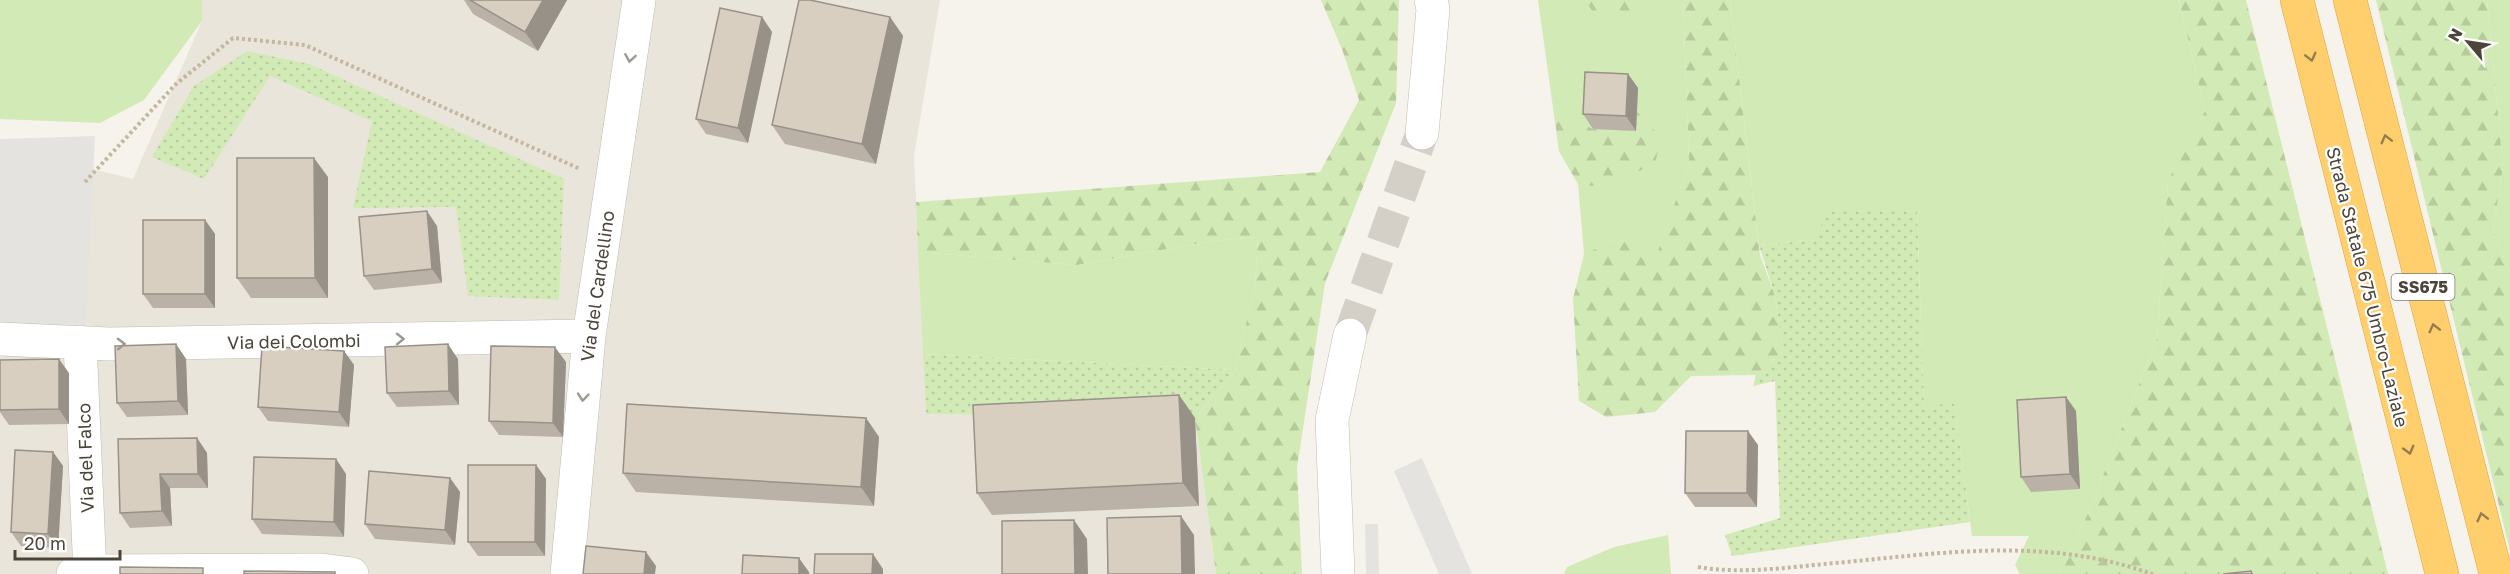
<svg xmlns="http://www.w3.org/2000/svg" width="2510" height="574" font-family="'Golos Text',sans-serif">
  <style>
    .residential { fill: #eae5da }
    .grass { fill: #d2eab5 }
    .forest { fill: url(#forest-firs) }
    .garden { fill: url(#garden-dots) }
    .parking { fill: #e5e3e0 }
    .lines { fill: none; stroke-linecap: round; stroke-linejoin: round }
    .minor-tunnel { stroke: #d4d0c8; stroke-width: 33; stroke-dasharray: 33 16; stroke-linecap: butt }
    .minor-casing { stroke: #c2bbae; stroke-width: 34 }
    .highway-casing { stroke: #e0a43c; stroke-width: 34 }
    .path { stroke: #c4b79f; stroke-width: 4; stroke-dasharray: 3 3; stroke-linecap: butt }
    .minor { stroke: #fff; stroke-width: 33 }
    .highway { stroke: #ffcf6e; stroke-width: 33 }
    .wall { fill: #bab2a6 }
    .shaded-wall { fill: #979187 }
    .building { fill: #d8cfc1; stroke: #979187; stroke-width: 1.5 }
    .oneway { stroke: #937c4e }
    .oneway2 { stroke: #9c9892 }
    .labels { text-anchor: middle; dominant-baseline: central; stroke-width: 4.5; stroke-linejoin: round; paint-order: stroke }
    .shield { fill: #fff; stroke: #817c74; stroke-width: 1.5 }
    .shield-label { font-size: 16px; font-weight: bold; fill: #4b4439 }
    .street-label { font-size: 18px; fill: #4b4439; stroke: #fff }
  </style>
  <defs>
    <pattern id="forest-firs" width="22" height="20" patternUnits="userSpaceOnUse" patternTransform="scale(1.5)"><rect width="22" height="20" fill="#d2eab5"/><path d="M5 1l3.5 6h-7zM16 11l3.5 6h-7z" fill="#b6ca9c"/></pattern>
    <pattern id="garden-dots" width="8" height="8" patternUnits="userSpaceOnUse" patternTransform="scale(1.5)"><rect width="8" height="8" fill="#d2eab5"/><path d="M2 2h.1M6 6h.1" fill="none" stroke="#b6ca9c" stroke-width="1.8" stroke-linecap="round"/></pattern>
  </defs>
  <rect width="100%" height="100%" fill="#f6f3ec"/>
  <path class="residential" d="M202 0H940L914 156 926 414 1195 418 1216 574H0V146L133 179 202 21Z"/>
  <path class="grass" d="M0 0H202V21L144 100 100 123 0 119Z
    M1538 0H1683L1689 163 1656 258 1618 239 1584 254 1578 184 1559 151Z
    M1730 0H2179L2205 111 2168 182 2157 338 2090 509 2059 574H2020L2015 565 2029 536H1972L1954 402 1924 410 1917 209 1819 240 1759 245Z
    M2487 0H2510V272L2493 231 2503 167Z
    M1258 237 1255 286 1235 370 923 354 918 252 1077 265 1212 241Z
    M1668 535 1671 574H1564L1567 567 1614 547Z"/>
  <path class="forest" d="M1321 0H1399L1396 103 1325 283 1297 468 1302 574H1216L1195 418 1235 370 1255 286 1258 237 1212 241 1077 265 918 252 916 202 1320 172 1359 100 1343 52Z
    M1584 0H1647L1625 19 1595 14Z
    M1683 0H1730L1760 255 1775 296 1783 351 1756 375 1691 376 1655 412 1606 417 1579 401 1573 299 1584 254 1618 239 1656 257 1689 163Z
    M2179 0H2246L2388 574H2059L2090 509 2157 338 2168 181 2205 111Z
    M2376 0H2487L2503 167 2493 231 2510 272V551Z
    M1554 111 1593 129 1635 131 1637 112 1661 137 1655 164 1602 187 1578 184 1559 151Z"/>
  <path class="garden" d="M247 51 309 64 564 179 559 300 468 296 456 207 353 208 372 121 270 76 204 179 152 157 194 86Z
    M1917 209 1924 409 1954 401 1970 522 1732 556 1725 535 1780 518 1775 381 1753 386 1756 375 1783 351 1775 296 1759 245 1818 240 1825 212Z
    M923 354 1235 370 1195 418 926 414Z"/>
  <path class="parking" d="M95 136 86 325 0 323V139Z
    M1422 458 1472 574H1439L1394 471Z
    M1365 524H1378L1379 574H1366Z"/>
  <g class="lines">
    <path class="minor-tunnel" d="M1350 335 1422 133"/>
    <defs>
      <path id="minor" d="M1422 133 1433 9 1431 0
        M0 339 109 344 589 336
        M80 342 90 574
        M73 574 90 571 322 570 352 574
        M567 574 589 336 639 0
        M1338 574 1332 420 1350 335"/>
      <path id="highway" d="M2297 0 2442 574
        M2350 0 2496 574"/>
    </defs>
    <use href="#minor" class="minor-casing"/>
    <use href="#highway" class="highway-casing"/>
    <path class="path" d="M85 182 176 84 233 38 305 45 580 169
      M1698 567C1739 574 1783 568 1825 564 1937 554 2043 535 2152 574"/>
    <use href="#minor" class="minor"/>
    <use href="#highway" class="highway"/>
  </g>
  <path class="wall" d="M464 0H567L538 51 473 14Z
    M762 17 772 32 748 143 706 134 696 119Z
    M890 17 903 36 876 164 785 144 772 125Z
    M1628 74 1638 88 1636 131 1593 129 1583 114Z
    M328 177V298H251L237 278Z
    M205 220 215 234V308H153L143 294Z
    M437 226 442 283 374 290 364 276Z
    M176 344 186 359 188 415 127 417 117 403Z
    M344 351 354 365 349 427 268 421 258 407Z
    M458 359 459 405 397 407 387 393Z
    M0 360 69 373V424L9 425 0 412Z
    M566 362 563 437 499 435 489 421Z
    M1179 395 1195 418 1199 506 992 515 977 493Z
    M2066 397 2076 411 2080 489 2031 492 2021 477Z
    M866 418 879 437 874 506 636 492 623 473Z
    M197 438 207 453 208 488H170L172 526 130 528 120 513Z
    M1758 445 1757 507H1695L1685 493Z
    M53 452 63 466 58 548 21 546 11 532Z
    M336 459 346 474 344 537 262 534 252 519Z
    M536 465 546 479 545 556H478L468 542Z
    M450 478 460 492 455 545 375 539 365 524Z"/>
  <path class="shaded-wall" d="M543 0H567L538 51 525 32Z
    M762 17 772 32 748 143 738 128Z
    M890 17 903 36 876 164 862 144Z
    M1628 74 1638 88 1636 131 1626 116Z
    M314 158 328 177V298L315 278Z
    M427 211 437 226 442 283 432 269Z
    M205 220 215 234V308L205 294Z
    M176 344 186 359 188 415 178 401Z
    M448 344 458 359 459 405 449 391Z
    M555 347 566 362 563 437 553 423Z
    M344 351 354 365 349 427 339 412Z
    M59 359 69 373V424L59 409Z
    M1179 395 1195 418 1199 506 1183 483Z
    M2066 397 2076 411 2080 489 2070 474Z
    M866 418 879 437 874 506 861 487Z
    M1748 431 1758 445 1757 507 1747 493Z
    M197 438 207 453 208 488 198 474Z
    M53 452 63 466 58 548 48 534Z
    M336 459 346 474 344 537 334 522Z
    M536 465 546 479 545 556 535 542Z
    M160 474 170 488 172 526 162 511Z
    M450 478 460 492 455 545 445 530Z
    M1181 516 1194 535 1195 574H1182Z
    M1074 520 1087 539 1088 574H1075Z
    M646 552 656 566 655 574H644Z
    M873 554 883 569V574H872Z
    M799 558 809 572V574H799Z"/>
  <path class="building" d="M470 0H543L525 32Z
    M799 0H810L890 17 862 144 772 125Z
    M720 8 762 17 738 128 696 119Z
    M1585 72 1628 74 1626 116 1583 114Z
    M237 158H314L315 278H237Z
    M427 211 432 269 364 276 359 217Z
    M143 220H205V294H143Z
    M176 344 178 401 117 403 115 346Z
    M448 344 449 391 387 393 385 347Z
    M262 346 344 351 339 412 258 407Z
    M491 346 555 347 553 423 489 421Z
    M59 359V409L0 410V360Z
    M1179 395 1183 483 977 493 973 405Z
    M2066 397 2070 474 2021 477 2017 400Z
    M627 404 866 418 861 487 623 473Z
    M1686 431H1748L1747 493H1685Z
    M197 438 198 474H160L162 511 120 513 118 439Z
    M15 450 53 452 48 534 11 532Z
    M254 457 336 459 334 522 252 519Z
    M468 465H536L535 542H468Z
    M369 471 450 478 445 530 365 524Z
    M1181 516 1182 574H1108L1107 518Z
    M1074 520 1075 574H1002V521Z
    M586 546 646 552 644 574H583Z
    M815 554H873L872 574H814Z
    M743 555 799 558V574H742Z
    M120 567 203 568V574H120Z
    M244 571 335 572V574H244Z
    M2251 571 2252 574H2223Z"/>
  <defs><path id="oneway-chevron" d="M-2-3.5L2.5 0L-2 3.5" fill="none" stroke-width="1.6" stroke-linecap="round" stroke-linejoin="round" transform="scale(1.5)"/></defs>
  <g class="oneway">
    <use href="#oneway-chevron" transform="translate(2311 57) rotate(76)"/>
    <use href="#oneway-chevron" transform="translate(2386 139) rotate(-104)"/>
    <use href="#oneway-chevron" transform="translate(2434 328) rotate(-104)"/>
    <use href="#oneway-chevron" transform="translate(2409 450) rotate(75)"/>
    <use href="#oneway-chevron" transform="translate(2482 517) rotate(-104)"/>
  </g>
  <g class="oneway2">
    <use href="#oneway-chevron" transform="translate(630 58) rotate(99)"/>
    <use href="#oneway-chevron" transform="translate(400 339) rotate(-1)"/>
    <use href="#oneway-chevron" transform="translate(121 344) rotate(-1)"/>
    <use href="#oneway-chevron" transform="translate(583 397) rotate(95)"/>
  </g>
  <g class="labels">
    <rect class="shield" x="2391.5" y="274" width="63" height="26" rx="4.5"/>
    <g class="shield-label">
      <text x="2423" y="287">SS675</text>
    </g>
    <g class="street-label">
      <text transform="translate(597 286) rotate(-82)">Via del Cardellino</text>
      <text transform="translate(2368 287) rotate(76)">Strada Statale 675 Umbro-Laziale</text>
      <text transform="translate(294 341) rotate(-1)">Via dei Colombi</text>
      <text transform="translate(85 458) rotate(-92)">Via del Falco</text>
    </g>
  </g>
  <g transform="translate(2468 42) rotate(299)" stroke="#ffffff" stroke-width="4.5" paint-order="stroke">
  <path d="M0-4.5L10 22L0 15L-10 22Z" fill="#4b4439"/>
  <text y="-9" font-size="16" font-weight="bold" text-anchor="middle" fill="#4b4439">N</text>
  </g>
  <path d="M15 550v9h105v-9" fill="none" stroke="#4b4439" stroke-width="3"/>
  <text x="24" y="550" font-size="18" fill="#4b4439" stroke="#ffffff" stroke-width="4.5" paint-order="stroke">20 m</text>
</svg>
